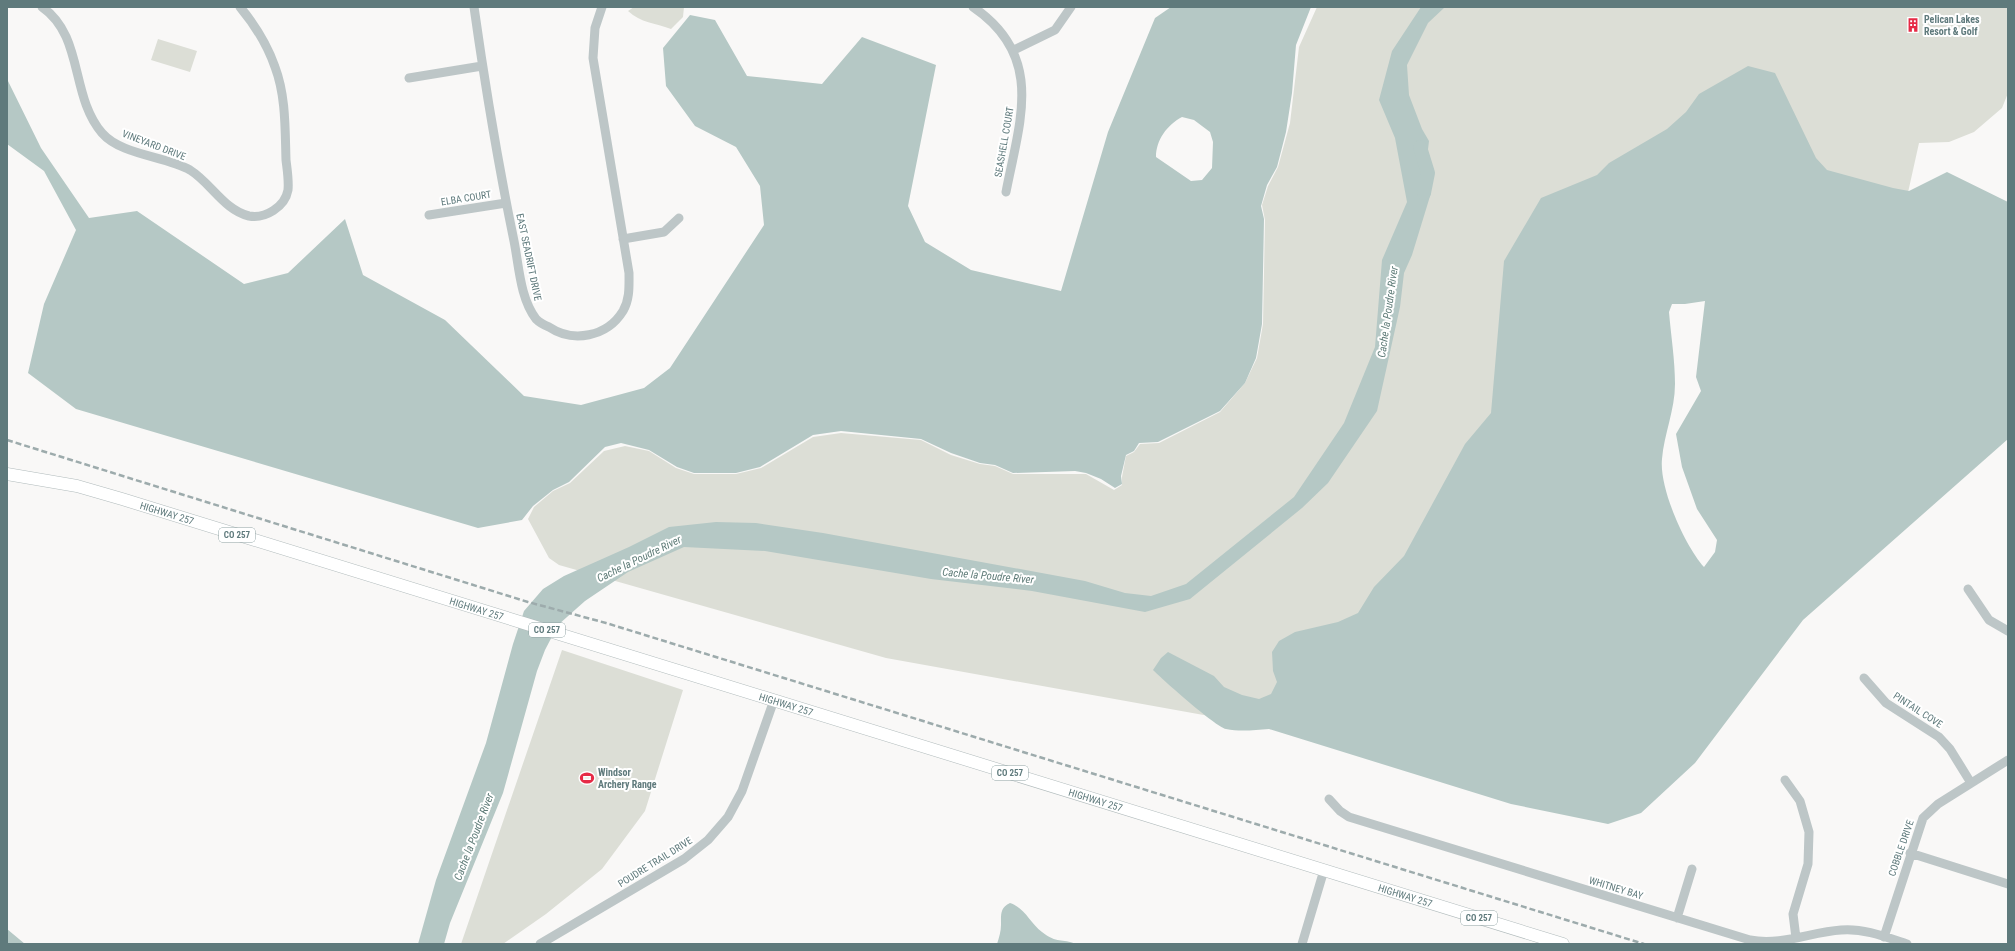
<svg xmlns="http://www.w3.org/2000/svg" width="2015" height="951" font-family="'Roboto Condensed',sans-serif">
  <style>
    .green { fill: #dcded6 }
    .water { fill: #b5c8c5; fill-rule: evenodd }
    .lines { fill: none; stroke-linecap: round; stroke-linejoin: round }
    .river { stroke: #b5c8c5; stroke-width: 14 }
    .major-casing { stroke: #b1bbbc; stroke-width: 13 }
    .minor { stroke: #bdc6c7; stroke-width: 9 }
    .major { stroke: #fff; stroke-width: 12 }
    .rail { stroke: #9dabac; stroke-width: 2.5; stroke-dasharray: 6 3; stroke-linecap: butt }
    .labels { text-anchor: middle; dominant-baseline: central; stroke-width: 4; stroke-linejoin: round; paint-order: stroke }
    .shield { fill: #fff; stroke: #8fa2a3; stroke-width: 1 }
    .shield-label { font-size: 9px; font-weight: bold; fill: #5f7a7c }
    .poi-label { font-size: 10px; font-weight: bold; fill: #5f7a7c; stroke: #fff; text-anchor: start }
    .street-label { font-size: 10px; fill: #5f7a7c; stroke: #fff }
    .water-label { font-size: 11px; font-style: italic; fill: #5f7c78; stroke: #fff }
  </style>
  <rect width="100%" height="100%" fill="#f9f8f7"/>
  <path class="green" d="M634 7H684L683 17 671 29C655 23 641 23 628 11Z
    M1317 7H2008V93L2002 108 1974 132 1949 142 1919 143 1905 206 1806 166 1506 417 1360 643 1248 723 886 658 559 565 549 558 528 519 534 507 553 491 570 483 604 451 625 446 649 451 676 468 694 474H736L761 468 813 437 841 433 921 440 951 455 980 464 995 466 1013 474H1086L1114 490 1122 485V477L1126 456 1134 452 1140 444 1159 443 1220 412 1245 383 1257 358 1263 324 1265 220 1262 205 1268 186 1278 167 1290 123 1299 47Z
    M158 39 197 51 190 72 151 60Z
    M562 650 683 690 645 811 602 869 546 914 503 944H461Z"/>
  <path class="water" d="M1171 7H1311L1296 45 1292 93 1286 132 1277 167 1267 185 1261 206 1264 219 1262 324 1256 358 1245 383 1220 411 1158 442 1139 443 1134 451 1126 455 1121 476 1122 484 1115 488 1101 479 1086 473 1075 471 1013 473 995 465 980 463 951 453 921 439 841 431 813 435 760 467 736 473H694L677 467 649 450 621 443 605 447 569 482 553 490 533 506 522 520 478 528 76 409 28 373 44 304 76 230 44 171 7 144V79L41 148 89 218 137 211 244 284 288 273 345 219 363 275 445 320 524 396 581 405 644 388 670 368 764 225 760 186 736 147 695 126 666 86 663 48 690 15 715 20 747 76 822 84 862 37 936 65 908 206 925 242 971 270 1061 291 1108 132 1155 18ZM1182 117 1194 120 1210 132 1213 142 1212 168 1202 180 1191 181 1156 157C1156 140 1167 125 1182 117Z
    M1421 7H1445L1428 23 1407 65 1409 95 1422 129 1429 141 1426 166 1431 193 1412 255 1404 273 1400 307 1377 411 1328 483 1302 508 1190 599 1145 612 1032 591 931 579 765 551 684 547 628 572 585 601 558 625 545 650 537 671 503 793 450 923 444 944H418L436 880 486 743 513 644 524 611 543 589 564 576 629 547 669 527 716 522 756 523 823 533 1085 581 1125 593 1151 596 1186 584 1294 497 1344 423 1375 347 1382 260 1407 202 1395 138 1379 100 1392 51Z
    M1748 66 1775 73 1816 158 1827 170 1893 188 1909 191 1947 172 2008 202V439L1803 620 1695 763 1641 813 1608 824 1511 804 1269 729C1255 730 1240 732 1226 729 1216 727 1163 680 1153 670L1161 658 1168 652 1214 676 1224 687 1242 695 1259 699 1271 694 1277 682 1273 671 1272 652 1279 641 1295 632 1338 622 1358 613 1374 587 1404 556 1465 444 1491 413 1504 261 1541 198 1597 175 1609 163 1667 129 1686 112 1699 94ZM1705 301 1696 377 1701 391 1676 434 1682 467 1697 509 1717 540 1715 552 1704 567C1685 546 1659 488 1662 459 1664 434 1675 410 1675 384 1675 360 1671 336 1669 312L1672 304H1685Z
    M1010 903C1025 908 1030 923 1042 932 1057 944 1062 938 1076 944H997C999 938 1001 931 1001 925 1001 914 1000 908 1010 903Z
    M7 929 25 944H7Z"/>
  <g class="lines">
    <path class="river" d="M1420 147 1428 173 1424 193"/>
    <defs>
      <g id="major">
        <path id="s1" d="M7 474 77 486 122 499 1563 944"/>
      </g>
    </defs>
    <use href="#major" class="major-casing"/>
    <path class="minor" d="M42 7C84 36 70 96 102 133 121 155 165 156 190 170 211 183 224 210 249 216 265 219 285 207 288 190 289 180 287 169 286 160 285 129 286 96 275 67 267 44 255 25 240 7
      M474 7C485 85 498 163 514 241 519 266 520 298 536 319 539 322 544 325 549 327 573 343 607 337 623 311 630 299 629 286 629 273L593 58 595 28 602 7
      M973 7C1045 56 1020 120 1006 192
      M1014 50 1055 30 1071 7
      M409 78 482 66
      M429 215 506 203
      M623 239 664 232 679 218
      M1968 589 1989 620 2008 631
      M1864 678 1886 703 1939 737 1950 749 1971 783
      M1785 780 1800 801 1809 832 1808 864 1793 914 1796 938
      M1329 799 1340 811 1349 817 1750 940C1781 946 1811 932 1841 930 1864 928 1886 937 1907 944
      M1910 853 2008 884
      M1677 918 1692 869
      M1884 937 1923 818 1938 804 2008 760
      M540 944 684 859 708 840 728 817 742 791 774 700
      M1302 944 1324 870"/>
    <use href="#major" class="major"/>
    <path class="rail" d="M7 440 528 602 606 623 1644 944"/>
  </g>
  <defs>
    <symbol id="building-bare" viewBox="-9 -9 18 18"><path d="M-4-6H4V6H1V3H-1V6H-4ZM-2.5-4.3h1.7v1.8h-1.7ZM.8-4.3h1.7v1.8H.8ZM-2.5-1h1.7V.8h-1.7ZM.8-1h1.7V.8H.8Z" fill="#e62a46" stroke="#fff" stroke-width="2.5" paint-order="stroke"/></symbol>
    <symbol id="stadium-bare" viewBox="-9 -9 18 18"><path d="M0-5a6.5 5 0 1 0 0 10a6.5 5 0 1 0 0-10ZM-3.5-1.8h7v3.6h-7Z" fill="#e62a46" stroke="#fff" stroke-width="2.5" paint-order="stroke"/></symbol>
  </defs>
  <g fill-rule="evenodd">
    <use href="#building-bare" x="1903" y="15" width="20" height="20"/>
    <use href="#stadium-bare" x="577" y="768" width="20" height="20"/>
  </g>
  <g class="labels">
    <g class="shield">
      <rect x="219" y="528" width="36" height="14" rx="3"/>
      <rect x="529" y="623" width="36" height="14" rx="3"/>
      <rect x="992" y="766" width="36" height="14" rx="3"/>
      <rect x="1461" y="911" width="36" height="14" rx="3"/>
    </g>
    <g class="shield-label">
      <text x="237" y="535">CO 257</text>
      <text x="547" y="630">CO 257</text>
      <text x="1010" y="773">CO 257</text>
      <text x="1479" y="918">CO 257</text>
    </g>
    <g class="poi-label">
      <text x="1924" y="19">Pelican Lakes<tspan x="1924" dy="12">Resort &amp; Golf</tspan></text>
      <text x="598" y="772">Windsor<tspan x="598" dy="12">Archery Range</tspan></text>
    </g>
    <g class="street-label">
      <text transform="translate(1004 142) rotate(-80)">SEASHELL COURT</text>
      <text transform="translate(154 145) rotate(21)">VINEYARD DRIVE</text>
      <text transform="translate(466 198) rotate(-9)">ELBA COURT</text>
      <text transform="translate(529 257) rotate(78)">EAST SEADRIFT DRIVE</text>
      <text stroke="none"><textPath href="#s1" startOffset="165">HIGHWAY 257</textPath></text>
      <text stroke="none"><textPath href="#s1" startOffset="489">HIGHWAY 257</textPath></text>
      <text stroke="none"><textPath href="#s1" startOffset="813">HIGHWAY 257</textPath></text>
      <text transform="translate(1918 710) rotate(33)">PINTAIL COVE</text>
      <text stroke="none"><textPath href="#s1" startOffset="1137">HIGHWAY 257</textPath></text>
      <text transform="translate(1901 848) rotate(-71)">COBBLE DRIVE</text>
      <text transform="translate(655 862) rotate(-32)">POUDRE TRAIL DRIVE</text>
      <text transform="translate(1616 888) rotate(17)">WHITNEY BAY</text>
      <text stroke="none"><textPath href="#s1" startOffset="1461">HIGHWAY 257</textPath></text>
    </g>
    <g class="water-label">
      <text transform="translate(1388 312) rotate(-82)">Cache la Poudre River</text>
      <text transform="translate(639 559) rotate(-26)">Cache la Poudre River</text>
      <text transform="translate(988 576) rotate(5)">Cache la Poudre River</text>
      <text transform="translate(474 837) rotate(-69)">Cache la Poudre River</text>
    </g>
  </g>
  <rect width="2015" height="951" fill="none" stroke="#5f7a7c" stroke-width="16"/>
</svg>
